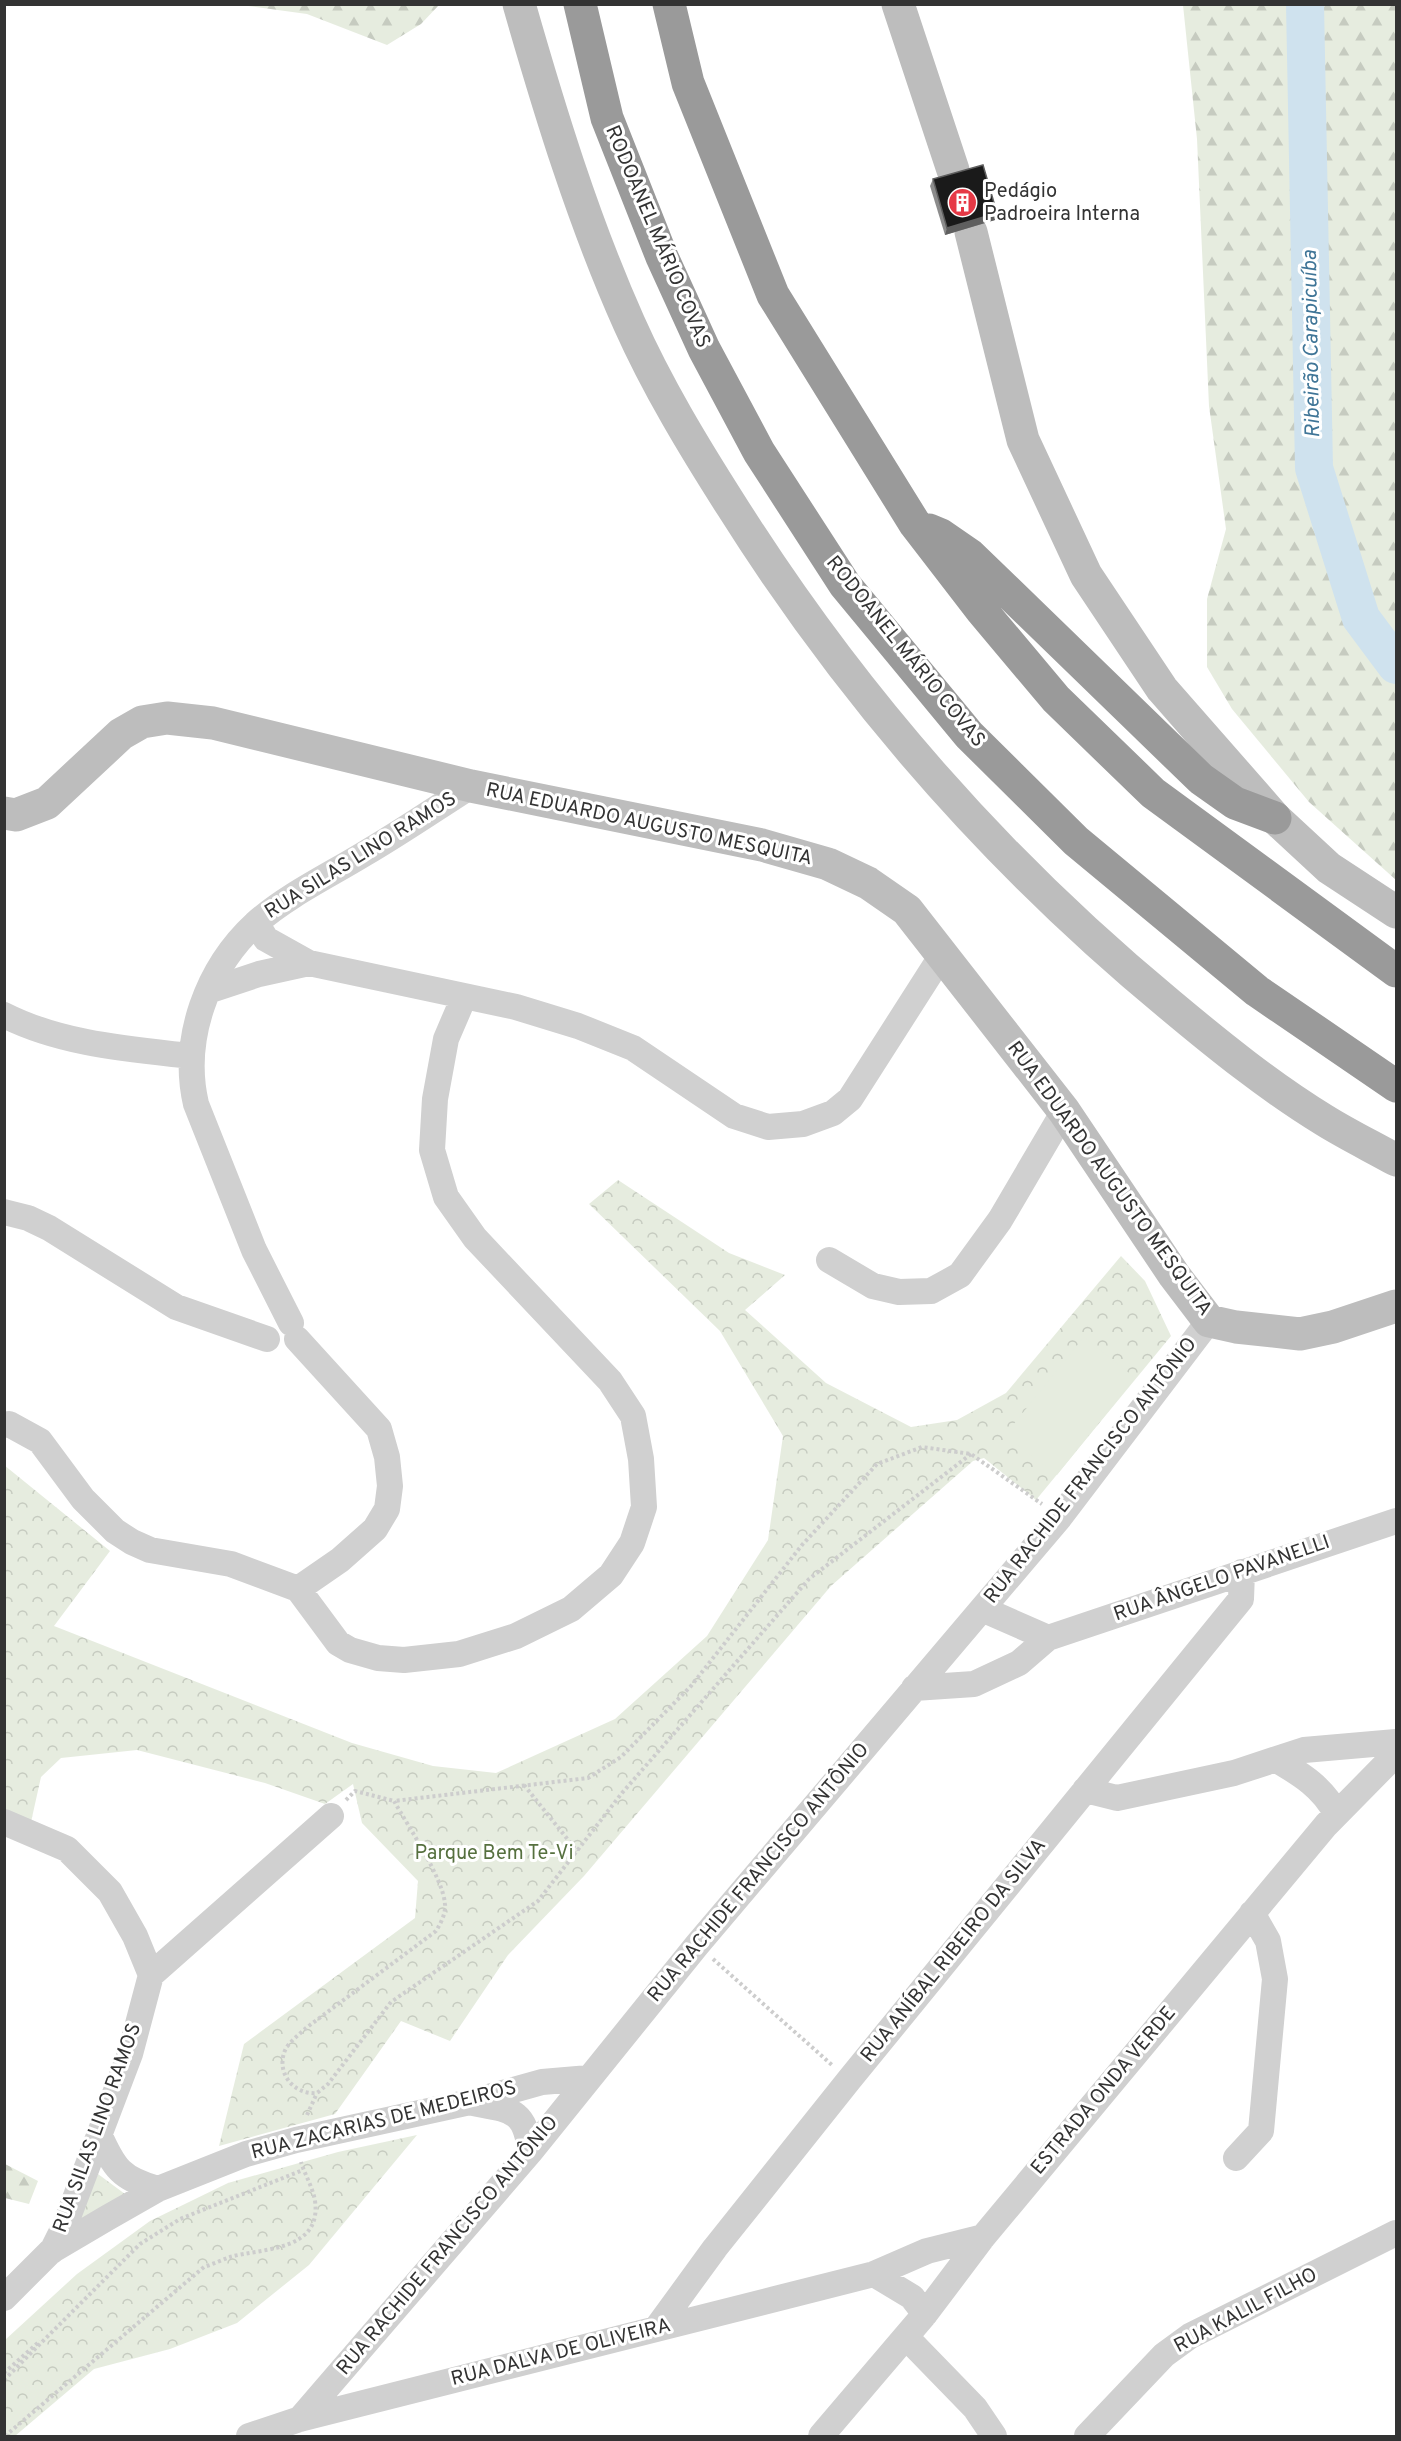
<svg xmlns="http://www.w3.org/2000/svg" width="1401" height="2441" font-family="Overpass,sans-serif">
  <style>
    .forest { fill: url(#forest-firs) }
    .park { fill: url(#park-crowns) }
    .pitch { fill: #e6ecdf }
    .lines { fill: none; stroke-linecap: round; stroke-linejoin: round }
    .river { stroke: #cfe2ee; stroke-width: 38 }
    .path { stroke: #cdcdcd; stroke-width: 4; stroke-dasharray: 3 3; stroke-linecap: butt }
    .street { stroke: #d0d0d0; stroke-width: 26 }
    .secondary { stroke: #bdbdbd; stroke-width: 33 }
    .highway { stroke: #9a9a9a; stroke-width: 33 }
    .wall { fill: #8c8c8c }
    .shaded-wall { fill: #5f5f5f }
    .building { fill: #1a1a1a; stroke: #5f5f5f; stroke-width: 1.5 }
    .labels { text-anchor: middle; dominant-baseline: central; stroke-width: 6; stroke-linejoin: round; paint-order: stroke }
    .poi-label { font-size: 20px; fill: #333; stroke: #fff; text-anchor: start }
    .street-label { font-size: 20px; fill: #333; stroke: #fff }
    .park-label { font-size: 20px; fill: #56703f; stroke: #fff }
    .water-label { font-size: 21px; font-style: italic; fill: #3f7597; stroke: #fff }
  </style>
  <defs>
    <pattern id="forest-firs" width="22" height="20" patternUnits="userSpaceOnUse" patternTransform="scale(1.5)"><rect width="22" height="20" fill="#e6ecdf"/><path d="M5 1l3.5 6h-7zM16 11l3.5 6h-7z" fill="#c6cbc0"/></pattern>
    <pattern id="park-crowns" width="20" height="18" patternUnits="userSpaceOnUse" patternTransform="scale(1.5)"><rect width="20" height="18" fill="#e6ecdf"/><path d="M2 6a3 3 0 1 1 6 0M12 15a3 3 0 1 1 6 0" fill="none" stroke="#c6cbc0"/></pattern>
  </defs>
  <rect width="100%" height="100%" fill="#fff"/>
  <path class="forest" d="M241 5 439 4V5L421 24 387 45 307 14Z
    M1183 5H1396V880L1309 802 1232 709 1207 667V599L1226 529 1209 406 1197 139Z
    M5 2164 38 2181 29 2204 5 2198Z"/>
  <path class="park" d="M618 1180 729 1253 785 1275 745 1310 826 1383 911 1427 957 1420 1006 1393 1121 1256 1145 1281 1171 1336 1036 1500 984 1458 973 1461 831 1586 584 1876 508 1955 450 2041 401 2021 335 2114 219 2146 244 2044 415 1918 418 1881 362 1823 353 1784 325 1804 265 1783 137 1750 61 1758 41 1777 31 1822 5 1815 4 1465 110 1551 54 1626 352 1743 433 1766 496 1773 615 1719 707 1636 768 1540 783 1436 720 1331 589 1204Z
    M417 2135 309 2265 237 2323 170 2349 94 2369 15 2436H5V2340L77 2274 150 2221 228 2183 338 2152Z
    M98 2174 129 2197 71 2231Z"/>
  <path class="pitch" d="M1084 1337 1135 1378 1057 1475 1005 1435Z"/>
  <g class="lines">
    <path class="river" d="M1305 4 1314 468 1361 618 1396 665"/>
    <path class="path" d="M971 1454 809 1579 622 1793 538 1901 391 2002 328 2084 317 2093C295 2095 277 2075 284 2053 287 2043 299 2035 306 2028L436 1931C441 1923 446 1913 445 1904 443 1878 408 1826 394 1801L588 1778 621 1757 691 1686 802 1545 877 1464 922 1447 971 1454 1042 1504
      M524 1785 577 1851
      M346 1800 355 1791 394 1801
      M713 1959 833 2066
      M307 2115 317 2093
      M4 2373 40 2341
      M4 2380 140 2244 180 2219 303 2170
      M5 2436 204 2267C213 2264 222 2260 230 2257 261 2248 322 2252 315 2201 313 2188 305 2175 301 2162"/>
    <path class="street" d="M256 923 266 939 309 963 516 1007 578 1026 633 1048 734 1116 768 1127 803 1124 833 1113 850 1099 942 955
      M208 991 259 974 309 963
      M4 1015C61 1044 128 1049 190 1056
      M4 1212 28 1218 49 1228 176 1307 267 1339
      M829 1260 873 1286 899 1292 931 1291 960 1275 1000 1220 1064 1111
      M291 1323 254 1250 196 1104C181 1039 207 968 256 923 288 895 328 876 364 854 400 833 435 809 471 786
      M297 1339 379 1429 387 1457 390 1486 387 1509 375 1529 340 1560 298 1589
      M4 1425 9 1424 40 1441 83 1499 115 1531 132 1542 150 1550 231 1564 298 1589
      M298 1589 338 1643 350 1650 378 1658 404 1660 459 1654 516 1636 571 1609 611 1575 632 1543 644 1507 641 1459 633 1416 610 1381 475 1238 446 1197 432 1150 435 1099 446 1039 464 997
      M1048 1638 1396 1521
      M914 1688 974 1684 1019 1663 1048 1638 982 1609
      M1277 1760C1302 1775 1322 1787 1336 1813
      M1085 1790 1117 1798 1234 1773 1304 1750 1396 1742
      M4 1822 67 1849 110 1892 135 1936 151 1975 130 2054 65 2225 52 2251
      M151 1975 331 1816
      M473 2103C510 2110 526 2109 530 2152
      M99 2134C114 2168 121 2179 158 2189
      M1236 2158 1261 2131 1275 1979 1268 1941 1252 1913
      M874 2274 912 2297 925 2314
      M4 2298 51 2251 107 2218 158 2189 246 2154 296 2140 470 2102 542 2082 589 2078
      M656 2329 715 2248 849 2080 1241 1599 1242 1572
      M906 2337 975 2408 994 2436
      M300 2419 530 2152 697 1945 1060 1517 1209 1321
      M249 2436 300 2419 874 2274 927 2251 983 2237
      M821 2436 925 2314 983 2237 1326 1825 1396 1754
      M1087 2436 1164 2355 1190 2336 1396 2233"/>
    <path class="secondary" d="M519 4C550 112 583 220 629 323 657 386 694 447 731 505 850 694 997 862 1169 1004 1218 1045 1270 1087 1324 1120 1348 1135 1373 1147 1396 1160
      M898 4 953 170
      M971 232 1023 440 1086 575 1162 689 1275 818 1329 868 1396 912
      M4 813 16 815 47 803 121 734 142 722 167 718 213 723 471 786 762 845 828 864 868 883 907 910 1064 1111 1174 1275 1209 1321 1236 1327 1300 1334 1333 1327 1396 1306"/>
    <path class="highway" d="M580 4 607 118 662 257 704 349 759 452 845 585 969 735 1076 841 1257 991 1396 1086
      M669 4 688 83 773 295 915 524 982 611 1056 699 1153 793 1396 971
      M929 530 941 535 970 555 1201 779 1235 803 1275 818"/>
  </g>
  <path class="wall" d="M933 179 995 220 945 235 930 186Z"/>
  <path class="shaded-wall" d="M997 213 995 220 945 235 947 228Z"/>
  <path class="building" d="M983 165 997 213 947 228 933 179Z"/>
  <defs>
    <symbol id="building-disc" viewBox="-11 -11 22 22"><circle r="9.5" fill="#e63946" stroke="#fff"/><path d="M-4-6H4V6H1V3H-1V6H-4ZM-2.5-4.3h1.7v1.8h-1.7ZM.8-4.3h1.7v1.8H.8ZM-2.5-1h1.7V.8h-1.7ZM.8-1h1.7V.8H.8Z" fill="#fff"/></symbol>
  </defs>
  <g fill-rule="evenodd">
    <use href="#building-disc" x="946" y="186" width="33" height="33"/>
  </g>
  <g class="labels">
    <g class="poi-label">
      <text x="984" y="192">Pedágio<tspan x="984" dy="23">Padroeira Interna</tspan></text>
    </g>
    <g class="street-label">
      <text transform="translate(657 237) rotate(67)">RODOANEL MÁRIO COVAS</text>
      <text transform="translate(905 652) rotate(51)">RODOANEL MÁRIO COVAS</text>
      <text transform="translate(649 825) rotate(12)">RUA EDUARDO AUGUSTO MESQUITA</text>
      <text transform="translate(361 856) rotate(-32)">RUA SILAS LINO RAMOS</text>
      <text transform="translate(1109 1179) rotate(54)">RUA EDUARDO AUGUSTO MESQUITA</text>
      <text transform="translate(1091 1471) rotate(-52)">RUA RACHIDE FRANCISCO ANTÔNIO</text>
      <text transform="translate(1222 1579) rotate(-19)">RUA ÂNGELO PAVANELLI</text>
      <text transform="translate(759 1873) rotate(-50)">RUA RACHIDE FRANCISCO ANTÔNIO</text>
      <text transform="translate(954 1951) rotate(-51)">RUA ANÍBAL RIBEIRO DA SILVA</text>
      <text transform="translate(1104 2091) rotate(-50)">ESTRADA ONDA VERDE</text>
      <text transform="translate(384 2121) rotate(-14)">RUA ZACARIAS DE MEDEIROS</text>
      <text transform="translate(98 2128) rotate(-70)">RUA SILAS LINO RAMOS</text>
      <text transform="translate(448 2246) rotate(-50)">RUA RACHIDE FRANCISCO ANTÔNIO</text>
      <text transform="translate(1246 2311) rotate(-28)">RUA KALIL FILHO</text>
      <text transform="translate(561 2353) rotate(-14)">RUA DALVA DE OLIVEIRA</text>
    </g>
    <g class="park-label">
      <text x="494" y="1854">Parque Bem Te-Vi</text>
    </g>
    <g class="water-label">
      <text transform="translate(1312 344) rotate(-91)">Ribeirão Carapicuíba</text>
    </g>
  </g>
  <rect width="1401" height="2441" fill="none" stroke="#333333" stroke-width="12"/>
</svg>
